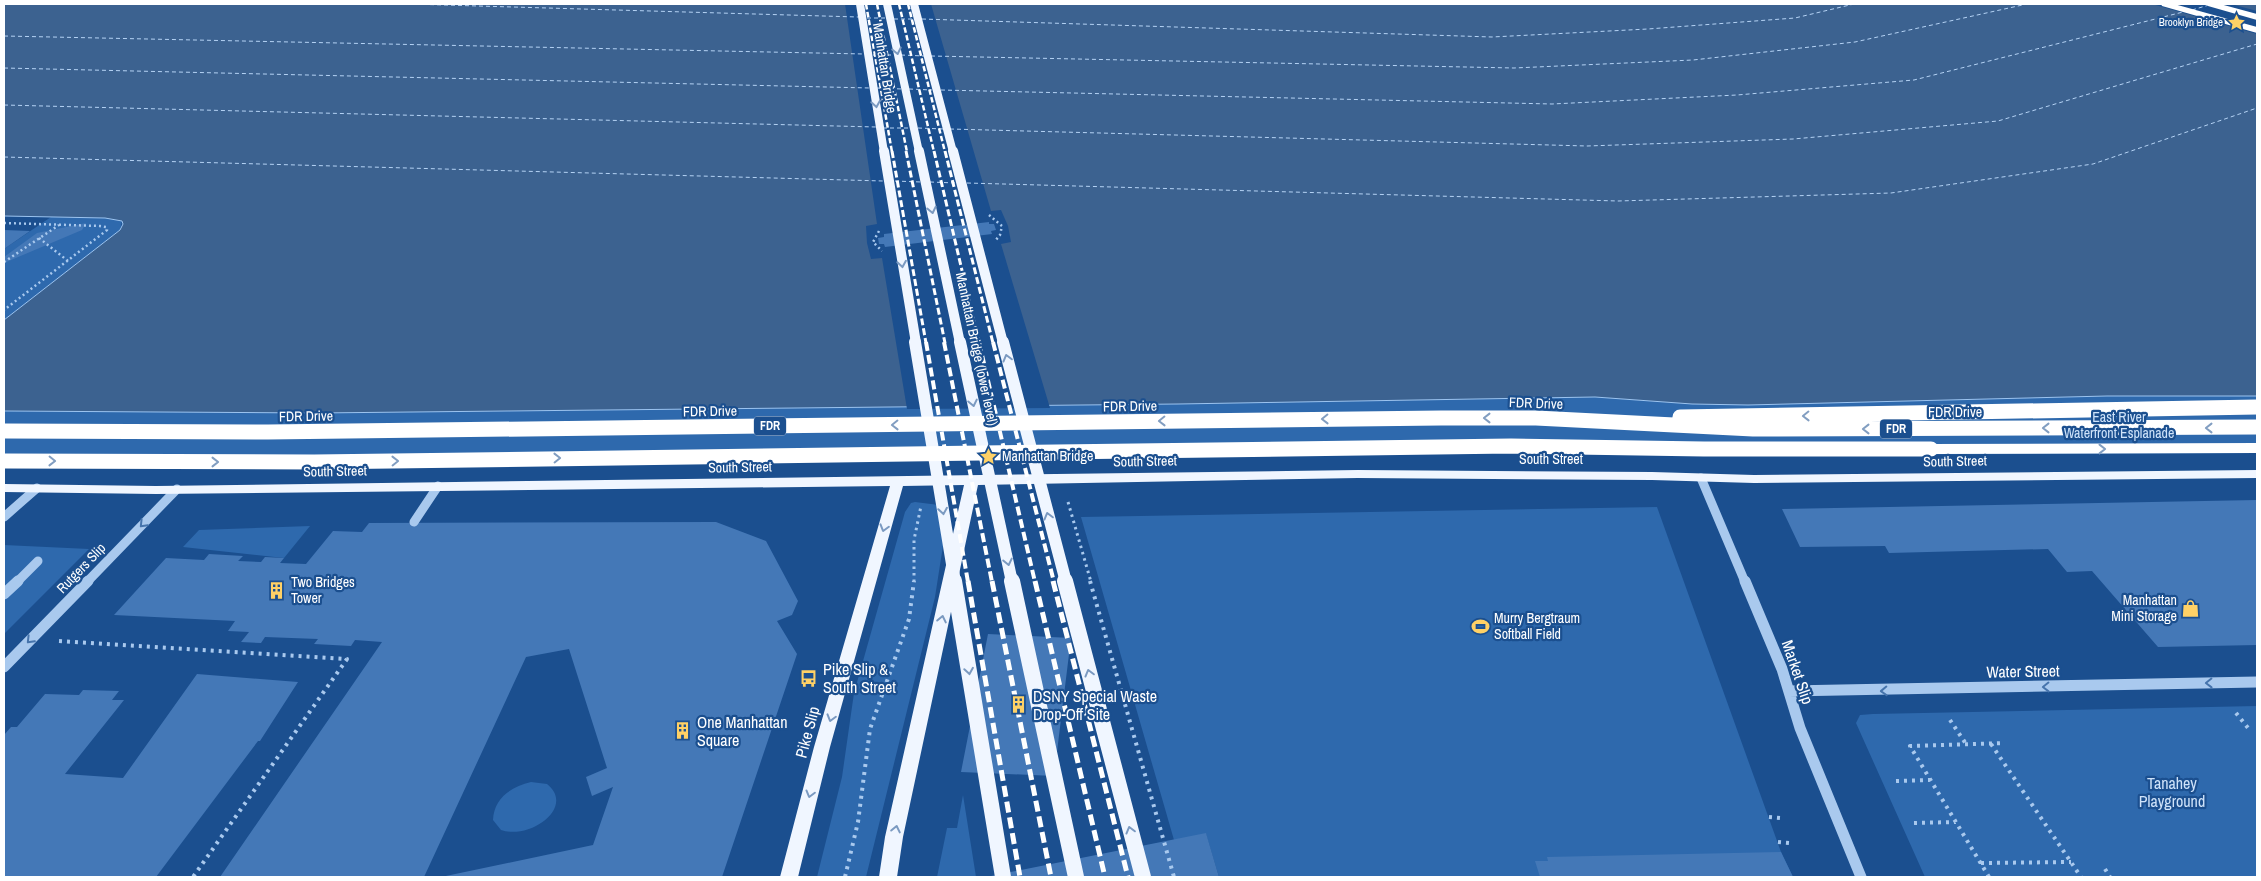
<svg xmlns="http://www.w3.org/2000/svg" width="2261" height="881" font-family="'Archivo Narrow',sans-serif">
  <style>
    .green { fill: #2e69ad }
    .water { fill: #3c6290; stroke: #9cc4f0 }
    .pier { fill: #1b4f8f }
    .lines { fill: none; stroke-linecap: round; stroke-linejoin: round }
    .ferry { stroke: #b5d3f5; stroke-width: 1; stroke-dasharray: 4 3; stroke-linecap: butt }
    .building { fill: #4478b7 }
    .path-far2 { stroke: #a9c9ee; stroke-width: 2.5; stroke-dasharray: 2 3; stroke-linecap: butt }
    .path-far1 { stroke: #a9c9ee; stroke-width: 3; stroke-dasharray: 2.5 4; stroke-linecap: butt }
    .path { stroke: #a9c9ee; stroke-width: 4; stroke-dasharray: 3 5; stroke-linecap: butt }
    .minor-far1 { stroke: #a9c9ee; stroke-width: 9 }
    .minor { stroke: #a9c9ee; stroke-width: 11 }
    .major { fill: #f0f6ff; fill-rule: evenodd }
    .highway { fill: #fff; fill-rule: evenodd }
    .rail-far3 { stroke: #fff; stroke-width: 2.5; stroke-dasharray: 5.5 2.5; stroke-linecap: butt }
    .rail-far2 { stroke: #fff; stroke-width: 3; stroke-dasharray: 7 3; stroke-linecap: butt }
    .rail-far1 { stroke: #fff; stroke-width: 4; stroke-dasharray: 9 4; stroke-linecap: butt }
    .rail { stroke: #fff; stroke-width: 5; stroke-dasharray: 11 5; stroke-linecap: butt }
    .path-bridge-far2 { stroke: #a9c9ee; stroke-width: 2.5; stroke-dasharray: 2 3; stroke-linecap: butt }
    .path-bridge-far1 { stroke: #a9c9ee; stroke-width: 3; stroke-dasharray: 2.5 4; stroke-linecap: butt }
    .path-bridge { stroke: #a9c9ee; stroke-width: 4; stroke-dasharray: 3 5; stroke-linecap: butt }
    .major-bridge-far3 { stroke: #f0f6ff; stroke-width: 8 }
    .major-bridge-far2 { stroke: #f0f6ff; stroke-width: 10 }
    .major-bridge-far1 { stroke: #f0f6ff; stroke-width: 12 }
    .major-bridge { stroke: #f0f6ff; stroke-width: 16 }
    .highway-bridge { stroke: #fff; stroke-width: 15 }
    .oneway { stroke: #7b9ac1 }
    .oneway2 { stroke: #829ec1 }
    .oneway3 { stroke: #4674ac }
    .labels { text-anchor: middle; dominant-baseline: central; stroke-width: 4.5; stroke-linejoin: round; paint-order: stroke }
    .far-poi-label { font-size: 11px; fill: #fff; stroke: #1b4f8f; text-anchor: end }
    .shield { fill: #1b4f8f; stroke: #bbcadd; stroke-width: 1 }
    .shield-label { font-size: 12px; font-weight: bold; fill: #fff }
    .street-label { font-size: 14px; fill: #fff; stroke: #1b4f8f }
    .park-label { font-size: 14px; fill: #cfe3fa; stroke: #1b4f8f }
    .poi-label { font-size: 14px; fill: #fff; stroke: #1b4f8f; text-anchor: start }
    .near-poi-label { font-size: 16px; fill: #fff; stroke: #1b4f8f; text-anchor: start }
    .near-street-label { font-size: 16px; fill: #fff; stroke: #1b4f8f }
    .near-park-label { font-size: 16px; fill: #cfe3fa; stroke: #1b4f8f }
  </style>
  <rect width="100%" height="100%" fill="#1b4f8f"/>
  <path class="green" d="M51 217 115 218 122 221 120 230 4 320V249Z
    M2107 396H2257V453L1749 455 1493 451 4 464V411L316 413 1178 404 1595 397 1692 404 1748 405Z
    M915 502 939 505 947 520 935 597 866 877H817L842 777 854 693 905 512 911 503Z
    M1657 507 1781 852 1793 877H1219L1206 834 1174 840 1081 517Z
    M310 526 284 558 183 547 199 530Z
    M4 545 89 549 4 634Z
    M2257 706V877H1925L1856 723 1860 715 1873 714Z
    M531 782 547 784C576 807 530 840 501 830L493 820C494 798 511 787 531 782Z
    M963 795 976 877H937L947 828H957Z"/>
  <path class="water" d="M4 4H2257V396H2107L1748 405 1692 404 1595 397 1178 404 316 413 4 411V320L120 230 123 224 122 221 105 218 4 216Z"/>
  <path class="pier" d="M845 4H931L991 211 1001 210 1008 226 1011 242 1001 244 1050 408 907 409 882 258 871 259 867 243 866 226 877 224Z
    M2152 4H2231L2257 11V34Z"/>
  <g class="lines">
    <path class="ferry" d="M409 4 858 17
      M2192 10 2209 5
      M867 18H885
      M894 19H915
      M922 19 1492 37 1648 29 1795 18 1854 4
      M4 36 864 54
      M873 55H894
      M901 55 924 56
      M931 56 1514 68 1693 60 1855 42 2027 4
      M4 68 870 88
      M876 88 902 89
      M909 89 932 90
      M941 90 1552 104 1737 95 1914 80 2183 12
      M4 105 876 127
      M883 128H911
      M918 128 944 129
      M950 129 1587 146 1793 139 1998 121 2257 44
      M4 157 883 181
      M895 181 921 182
      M930 182 956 183
      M967 183 1618 201 1891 193 2093 164 2257 108"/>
  </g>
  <path class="building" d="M989 222V224H994L996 230 991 231 992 234 885 247 884 244H879L878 238 884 237V234Z
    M86 223 82 230 4 263V257L37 233Z
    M4 230 30 231 4 249Z
    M2257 500V645L2158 647 2092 571 2067 572 2048 549 1889 553 1885 546 1800 547 1782 509Z
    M716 522 766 541 798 601 792 615 777 621 797 654 722 877H441L593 845 613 787 592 796 586 777 607 768 569 649 526 657 424 877H220L382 642 355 640 351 646 314 644 318 639 265 637 261 643 241 642 249 632 228 631 235 621 114 615 166 558 204 560 209 554 243 556 238 561 261 562 265 557 284 558 280 563 306 564 333 531 362 532 369 523Z
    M988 634 1071 638 1054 776 961 772Z
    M197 674 298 682 260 741H258L156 877H4V735L11 727H17L45 694 79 695 83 690 119 691 112 700H124L65 774 123 778Z
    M1206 833 1219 877H991V876Z
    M1781 852 1793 877H1540L1535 861H1548L1547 857Z"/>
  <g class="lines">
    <path class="path-far2" d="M4 223 100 226 106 227 107 230 4 310
      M39 238 68 261
      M4 262 59 225"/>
    <path class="path-far1" d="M914 582V540L921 506"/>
    <path class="path" d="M59 641 347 659 193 877
      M2236 713 2248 728
      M1950 720 1966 744
      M1991 744 2081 877
      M1896 781 1931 780
      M1769 817 1781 818
      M1914 823 1956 822
      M1778 842 1790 843
      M1981 863 2071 862
      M2105 869 2110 877
      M845 877 858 822 870 729 909 619 914 581
      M1989 877 1910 746 2004 743"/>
    <path class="minor-far1" d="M1701 478 1745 582
      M4 517 37 488
      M414 522 438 486
      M17 582 38 561
      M87 582 177 489"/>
    <path class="minor" d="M1745 581 1782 669 1800 728 1861 877
      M4 594 18 581
      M4 667 88 581
      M1789 691 2257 682"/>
    <path class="major" d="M1358 470 1652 472 1754 475 2257 470V478L1754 483 1652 480 1358 478 978 485 903 837 897 877H879L885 837 964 485 903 486 830 747 798 877H780L814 747 890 486 156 494 4 492V484L156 486Z"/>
    <path class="highway" d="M2161 4H2174L2257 27V33L2162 6Z
      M2207 4H2220L2257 14V20L2208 6Z
      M2257 443V453L1931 454 1926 452 1923 449 1926 446 1931 444Z"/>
    <path class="rail-far3" d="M866 4 892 152
      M877 4 907 152
      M899 4 934 152
      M908 4 945 152"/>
    <path class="rail-far2" d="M892 151 926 343
      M906 151 945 343
      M934 151 979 343
      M945 151 993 343"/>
    <path class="rail-far1" d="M926 342 968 582
      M944 342 992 582
      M979 342 1035 582
      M993 342 1054 582"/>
    <path class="rail" d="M968 581 1020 877
      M992 581 1051 877
      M1035 581 1105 877
      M1053 581 1128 877"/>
    <path class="path-bridge-far2" d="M989 215 1002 226 1000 235 995 241
      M879 231 873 242 882 251"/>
    <path class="path-bridge-far1" d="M1068 502 1091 582"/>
    <path class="path-bridge" d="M1090 581 1174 877"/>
    <path class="major-bridge-far3" d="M860 4 884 152
      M887 4 919 152
      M914 4 953 152"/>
    <path class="major-bridge-far2" d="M884 151 916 343
      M919 151 960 343
      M953 151 1003 343"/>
    <path class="major-bridge-far1" d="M915 342 955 582
      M960 342 1012 582
      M1003 342 1066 582"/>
    <path class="major-bridge" d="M954 581 1003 877
      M1012 581 1076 877
      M1065 581 1143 877"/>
    <path class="highway-bridge" d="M1680 417 2257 407
      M4 431 268 432 1441 418H1536L1753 429 2257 427
      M4 461 314 462 1511 446 1704 449H1931"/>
  </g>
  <defs><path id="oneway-chevron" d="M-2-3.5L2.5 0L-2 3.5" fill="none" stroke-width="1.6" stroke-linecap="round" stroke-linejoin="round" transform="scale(1.25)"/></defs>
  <g class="oneway">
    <use href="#oneway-chevron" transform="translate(897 51) rotate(78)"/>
    <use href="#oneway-chevron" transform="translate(876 104) rotate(81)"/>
    <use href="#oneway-chevron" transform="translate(932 210) rotate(78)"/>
    <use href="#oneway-chevron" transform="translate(902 264) rotate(81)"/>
    <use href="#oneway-chevron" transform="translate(1007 358) rotate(-105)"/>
    <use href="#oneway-chevron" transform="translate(973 403) rotate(78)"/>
    <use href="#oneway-chevron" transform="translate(943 511) rotate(81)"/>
    <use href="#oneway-chevron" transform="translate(1048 516) rotate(-105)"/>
    <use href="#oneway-chevron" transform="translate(884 528) rotate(106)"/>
    <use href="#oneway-chevron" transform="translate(1008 562) rotate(78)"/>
    <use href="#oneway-chevron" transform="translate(942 619) rotate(-78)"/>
    <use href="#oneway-chevron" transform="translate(969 671) rotate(81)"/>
    <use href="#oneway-chevron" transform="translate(1089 673) rotate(-105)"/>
    <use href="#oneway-chevron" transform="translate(831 718) rotate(106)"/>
    <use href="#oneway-chevron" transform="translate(810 794) rotate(105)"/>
    <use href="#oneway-chevron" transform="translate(896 829) rotate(-78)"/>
    <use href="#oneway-chevron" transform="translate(1130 830) rotate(-105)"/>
  </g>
  <g class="oneway2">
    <use href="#oneway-chevron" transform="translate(1806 416) rotate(179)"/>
    <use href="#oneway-chevron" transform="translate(1487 418) rotate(-180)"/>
    <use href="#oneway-chevron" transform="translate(1325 419) rotate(179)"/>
    <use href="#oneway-chevron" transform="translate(1162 421) rotate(179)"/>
    <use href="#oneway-chevron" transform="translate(895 425) rotate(179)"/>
    <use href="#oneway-chevron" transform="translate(2046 428) rotate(180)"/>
    <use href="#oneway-chevron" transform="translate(2209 428) rotate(180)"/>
    <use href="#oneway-chevron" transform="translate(1866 429) rotate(180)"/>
    <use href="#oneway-chevron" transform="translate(2102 449)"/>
    <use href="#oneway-chevron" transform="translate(557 458) rotate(-1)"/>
    <use href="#oneway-chevron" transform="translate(52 461) rotate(1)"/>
    <use href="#oneway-chevron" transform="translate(395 461) rotate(-1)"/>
    <use href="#oneway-chevron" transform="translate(215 462)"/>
  </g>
  <g class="oneway3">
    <use href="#oneway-chevron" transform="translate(143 524) rotate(134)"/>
    <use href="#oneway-chevron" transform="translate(30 640) rotate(134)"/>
    <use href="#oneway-chevron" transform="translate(2209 683) rotate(179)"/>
    <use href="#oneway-chevron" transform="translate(2046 687) rotate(179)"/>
    <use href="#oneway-chevron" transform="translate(1884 691) rotate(178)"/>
  </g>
  <defs>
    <symbol id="sight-bare" viewBox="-9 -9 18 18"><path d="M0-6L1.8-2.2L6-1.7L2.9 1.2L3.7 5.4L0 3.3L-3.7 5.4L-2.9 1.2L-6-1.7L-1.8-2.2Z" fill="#ffd166" stroke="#1b4f8f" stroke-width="2.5" paint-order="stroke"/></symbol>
    <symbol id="building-bare" viewBox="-9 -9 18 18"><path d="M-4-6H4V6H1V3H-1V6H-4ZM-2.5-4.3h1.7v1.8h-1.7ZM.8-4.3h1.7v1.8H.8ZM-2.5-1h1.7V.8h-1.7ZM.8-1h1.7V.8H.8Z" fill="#ffd166" stroke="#1b4f8f" stroke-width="2.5" paint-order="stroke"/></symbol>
    <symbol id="shop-bare" viewBox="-9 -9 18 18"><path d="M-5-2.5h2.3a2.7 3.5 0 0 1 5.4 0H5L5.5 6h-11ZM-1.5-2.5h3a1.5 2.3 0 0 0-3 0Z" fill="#ffd166" stroke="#1b4f8f" stroke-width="2.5" paint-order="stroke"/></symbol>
    <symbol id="stadium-bare" viewBox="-9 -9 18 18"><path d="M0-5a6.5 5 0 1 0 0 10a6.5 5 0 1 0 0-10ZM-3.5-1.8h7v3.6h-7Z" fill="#ffd166" stroke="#1b4f8f" stroke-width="2.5" paint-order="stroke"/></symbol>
    <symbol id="bus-bare" viewBox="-9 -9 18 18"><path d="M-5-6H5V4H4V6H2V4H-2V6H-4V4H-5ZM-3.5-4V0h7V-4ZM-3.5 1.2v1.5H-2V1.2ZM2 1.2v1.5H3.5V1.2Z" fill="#ffd166" stroke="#1b4f8f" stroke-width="2.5" paint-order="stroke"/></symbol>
  </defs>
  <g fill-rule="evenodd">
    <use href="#sight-bare" x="2224" y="10" width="25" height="25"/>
    <use href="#sight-bare" x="976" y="444" width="25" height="25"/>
    <use href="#building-bare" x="264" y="578" width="25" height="25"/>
    <use href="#shop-bare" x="2178" y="596" width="25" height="25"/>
    <use href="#stadium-bare" x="1468" y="614" width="25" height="25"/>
    <use href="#bus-bare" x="796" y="666" width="25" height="25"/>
    <use href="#building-bare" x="1006" y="692" width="25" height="25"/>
    <use href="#building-bare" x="670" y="718" width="25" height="25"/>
  </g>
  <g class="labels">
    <g class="far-poi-label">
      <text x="2223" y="22">Brooklyn Bridge</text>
    </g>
    <g class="shield">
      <rect x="754" y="416.5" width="32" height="19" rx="4"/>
      <rect x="1880" y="419.5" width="32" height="19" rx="4"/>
    </g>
    <g class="shield-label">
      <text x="770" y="426">FDR</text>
      <text x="1896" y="429">FDR</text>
    </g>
    <g class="street-label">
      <text transform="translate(885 68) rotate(81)">Manhattan Bridge</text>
      <text transform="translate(977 349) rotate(78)">Manhattan Bridge (lower level)</text>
      <text transform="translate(1536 403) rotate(2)">FDR Drive</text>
      <text transform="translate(1130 406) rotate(-1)">FDR Drive</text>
      <text transform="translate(710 411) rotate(-1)">FDR Drive</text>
      <text x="1955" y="412">FDR Drive</text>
      <text transform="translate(306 416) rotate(-1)">FDR Drive</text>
      <text x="1551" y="459">South Street</text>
      <text transform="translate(1145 461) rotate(-1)">South Street</text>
      <text transform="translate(1955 461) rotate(-1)">South Street</text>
      <text transform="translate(740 467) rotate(-1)">South Street</text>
      <text transform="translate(335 471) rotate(-1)">South Street</text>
      <text transform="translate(81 568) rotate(-46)">Rutgers Slip</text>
    </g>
    <g class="park-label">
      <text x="2119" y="417">East River<tspan x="2119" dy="16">Waterfront Esplanade</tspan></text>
    </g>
    <g class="poi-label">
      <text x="1002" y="456">Manhattan Bridge</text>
      <text x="291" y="582">Two Bridges<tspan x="291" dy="16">Tower</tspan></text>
      <text x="2177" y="600" text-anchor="end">Manhattan<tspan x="2177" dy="16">Mini Storage</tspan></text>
      <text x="1494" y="618">Murry Bergtraum<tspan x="1494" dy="16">Softball Field</tspan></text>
    </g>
    <g class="near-poi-label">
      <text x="823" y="669">Pike Slip &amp;<tspan x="823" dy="18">South Street</tspan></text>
      <text x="1033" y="696">DSNY Special Waste<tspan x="1033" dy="18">Drop-Off Site</tspan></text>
      <text x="697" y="722">One Manhattan<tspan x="697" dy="18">Square</tspan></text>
    </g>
    <g class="near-street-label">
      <text transform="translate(2023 671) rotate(-1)">Water Street</text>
      <text transform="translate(1798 672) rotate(71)">Market Slip</text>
      <text transform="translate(807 732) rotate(-75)">Pike Slip</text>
    </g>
    <g class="near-park-label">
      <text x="2172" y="783">Tanahey<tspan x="2172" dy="18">Playground</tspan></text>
    </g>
  </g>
  <rect width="2261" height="881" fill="none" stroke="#ffffff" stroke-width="10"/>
</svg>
